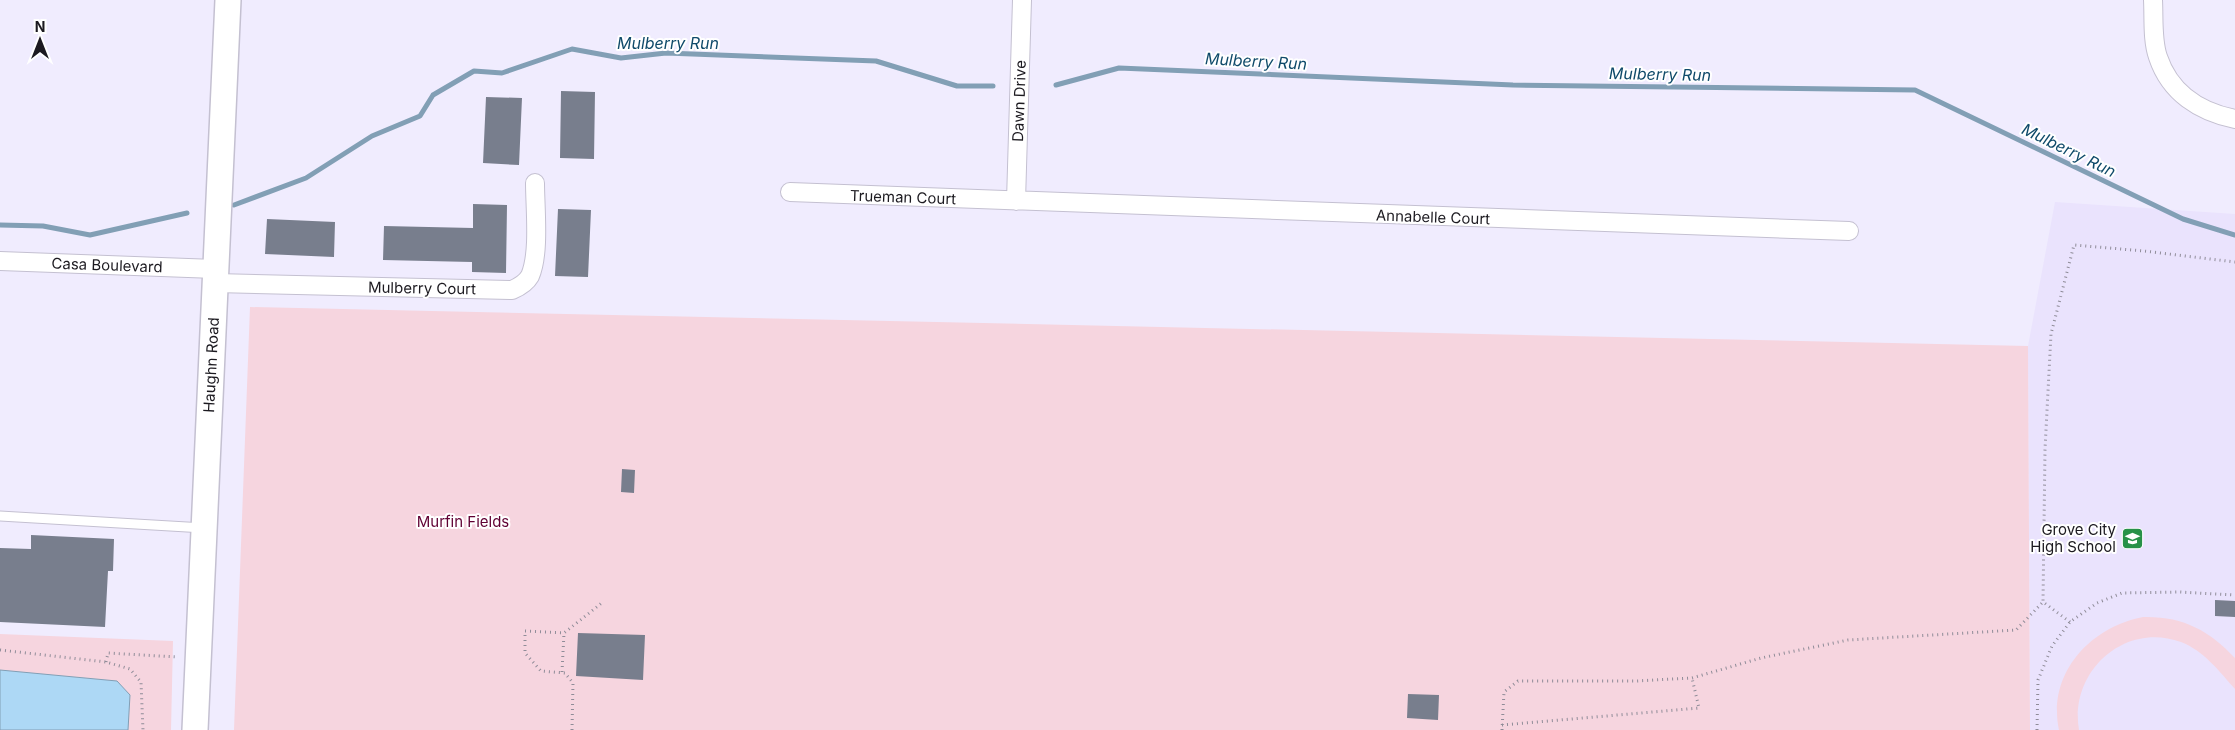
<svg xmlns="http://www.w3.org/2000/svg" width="2235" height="730" font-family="Inter,sans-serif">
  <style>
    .built { fill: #eae3fd }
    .green { fill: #f6d5df }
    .water { fill: #add8f5; stroke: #829fb5 }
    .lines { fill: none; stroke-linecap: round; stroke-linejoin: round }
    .stream { stroke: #829fb5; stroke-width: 5 }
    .building { fill: #787e8d }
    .lane-casing { stroke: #c4c0d1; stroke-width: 11 }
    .street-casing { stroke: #c4c0d1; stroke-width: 20 }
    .secondary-casing { stroke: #c4c0d1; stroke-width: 28 }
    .path { stroke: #8f8c98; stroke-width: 3; stroke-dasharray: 1 4; stroke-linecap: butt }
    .lane { stroke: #fff; stroke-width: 9 }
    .street { stroke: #fff; stroke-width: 18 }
    .secondary { stroke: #fff; stroke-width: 25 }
    .labels { text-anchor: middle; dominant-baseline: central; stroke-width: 4; stroke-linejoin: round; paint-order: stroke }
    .street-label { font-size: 15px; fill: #1c1a20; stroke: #fff }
    .park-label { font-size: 15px; fill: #600033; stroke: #fff }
    .poi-label { font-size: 15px; fill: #1c1a20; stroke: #fff; text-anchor: end }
    .water-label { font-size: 16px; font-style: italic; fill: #0f4a6a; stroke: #fff }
  </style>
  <rect width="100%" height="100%" fill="#f0ecfe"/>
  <path class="built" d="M2055 202 2235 214V730H2030L2028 346Z"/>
  <path class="green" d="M250 307 2028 346 2030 730H234Z
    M2143 617C2182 616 2209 630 2235 658V689C2219 671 2204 651 2181 642 2124 621 2069 672 2079 730H2059C2047 674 2090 627 2143 617Z
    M0 634 173 641 171 730H0Z"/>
  <path class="water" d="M0 670 117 681 130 695 128 730H0Z"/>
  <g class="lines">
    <path class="stream" d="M1056 85 1119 68 1513 85 1915 90 2183 219 2235 235
      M234 205 306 178 372 136 420 116 433 95 474 71 502 73 572 49 621 58 666 53 876 61 957 86H993
      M0 225 43 226 90 235 187 213"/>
  </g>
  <path class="building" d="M561 91 595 92 594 159 560 158Z
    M486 97 522 98 519 165 483 163Z
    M473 204 507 205 506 273 472 272V262L383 260 384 226 473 228Z
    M558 209 591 210 588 277 555 276Z
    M267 219 335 222 334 257 265 254Z
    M622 469 635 470 634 493 621 492Z
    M31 535 114 539 113 571H108L105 627 0 622V548L31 549Z
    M2215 600 2235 601V617L2215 616Z
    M578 633 645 635 643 680 576 676Z
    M1408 694 1439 695 1438 720 1407 718Z"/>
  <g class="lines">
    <defs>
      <path id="lane" d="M0 516 204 528"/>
      <path id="street" d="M2153 0C2154 18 2152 40 2158 57 2170 93 2200 112 2235 119
        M790 192 1849 231
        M1016 201 1022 0
        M0 261 215 269
        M215 283 512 290C519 287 526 283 530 276 540 253 535 208 535 183"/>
      <path id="secondary" d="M195 730 228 0"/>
    </defs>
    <use href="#lane" class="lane-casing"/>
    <use href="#street" class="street-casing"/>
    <use href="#secondary" class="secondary-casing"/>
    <path class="path" d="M2070 622 2043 602 2045 449 2051 334 2074 245 2144 251 2235 262
      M0 650 106 662 130 669 141 682 143 730
      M106 662 108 653 177 657
      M562 672 564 633
      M1502 725 1699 708 1692 678
      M572 730 573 683 565 673 541 671 525 653V631L564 633 603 602
      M1502 730 1504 692 1518 681H1636L1692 678 1761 658 1848 640 2016 630 2043 602
      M2037 730 2038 680 2052 646 2070 622 2097 603 2122 593 2179 592 2235 595"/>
    <use href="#lane" class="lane"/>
    <use href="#street" class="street"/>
    <use href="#secondary" class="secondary"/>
  </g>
  <defs>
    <symbol id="school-square" viewBox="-11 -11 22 22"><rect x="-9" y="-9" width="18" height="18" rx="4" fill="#279148" stroke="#fff"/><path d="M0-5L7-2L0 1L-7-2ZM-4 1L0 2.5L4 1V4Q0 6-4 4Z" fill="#fff"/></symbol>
  </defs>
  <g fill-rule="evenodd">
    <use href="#school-square" x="2120" y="526" width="25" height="25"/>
  </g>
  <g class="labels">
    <g class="street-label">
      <text transform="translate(1019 101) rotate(-88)">Dawn Drive</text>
      <text transform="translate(903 197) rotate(2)">Trueman Court</text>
      <text transform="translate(1433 217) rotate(2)">Annabelle Court</text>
      <text transform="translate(107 265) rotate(2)">Casa Boulevard</text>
      <text transform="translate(422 288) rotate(1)">Mulberry Court</text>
      <text transform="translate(211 365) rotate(-87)">Haughn Road</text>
    </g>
    <g class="park-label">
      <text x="463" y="521">Murfin Fields</text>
    </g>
    <g class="poi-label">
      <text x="2116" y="529">Grove City<tspan x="2116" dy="17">High School</tspan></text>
    </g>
    <g class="water-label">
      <text x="668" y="43">Mulberry Run</text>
      <text transform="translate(1256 61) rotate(3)">Mulberry Run</text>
      <text transform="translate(1660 74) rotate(1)">Mulberry Run</text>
      <text transform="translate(2069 150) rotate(26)">Mulberry Run</text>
    </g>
  </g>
  <g transform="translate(40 40)" stroke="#ffffff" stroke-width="4" paint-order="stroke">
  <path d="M0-4L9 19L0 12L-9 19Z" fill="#1c1a20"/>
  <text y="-8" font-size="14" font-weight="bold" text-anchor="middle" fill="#1c1a20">N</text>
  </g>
</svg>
